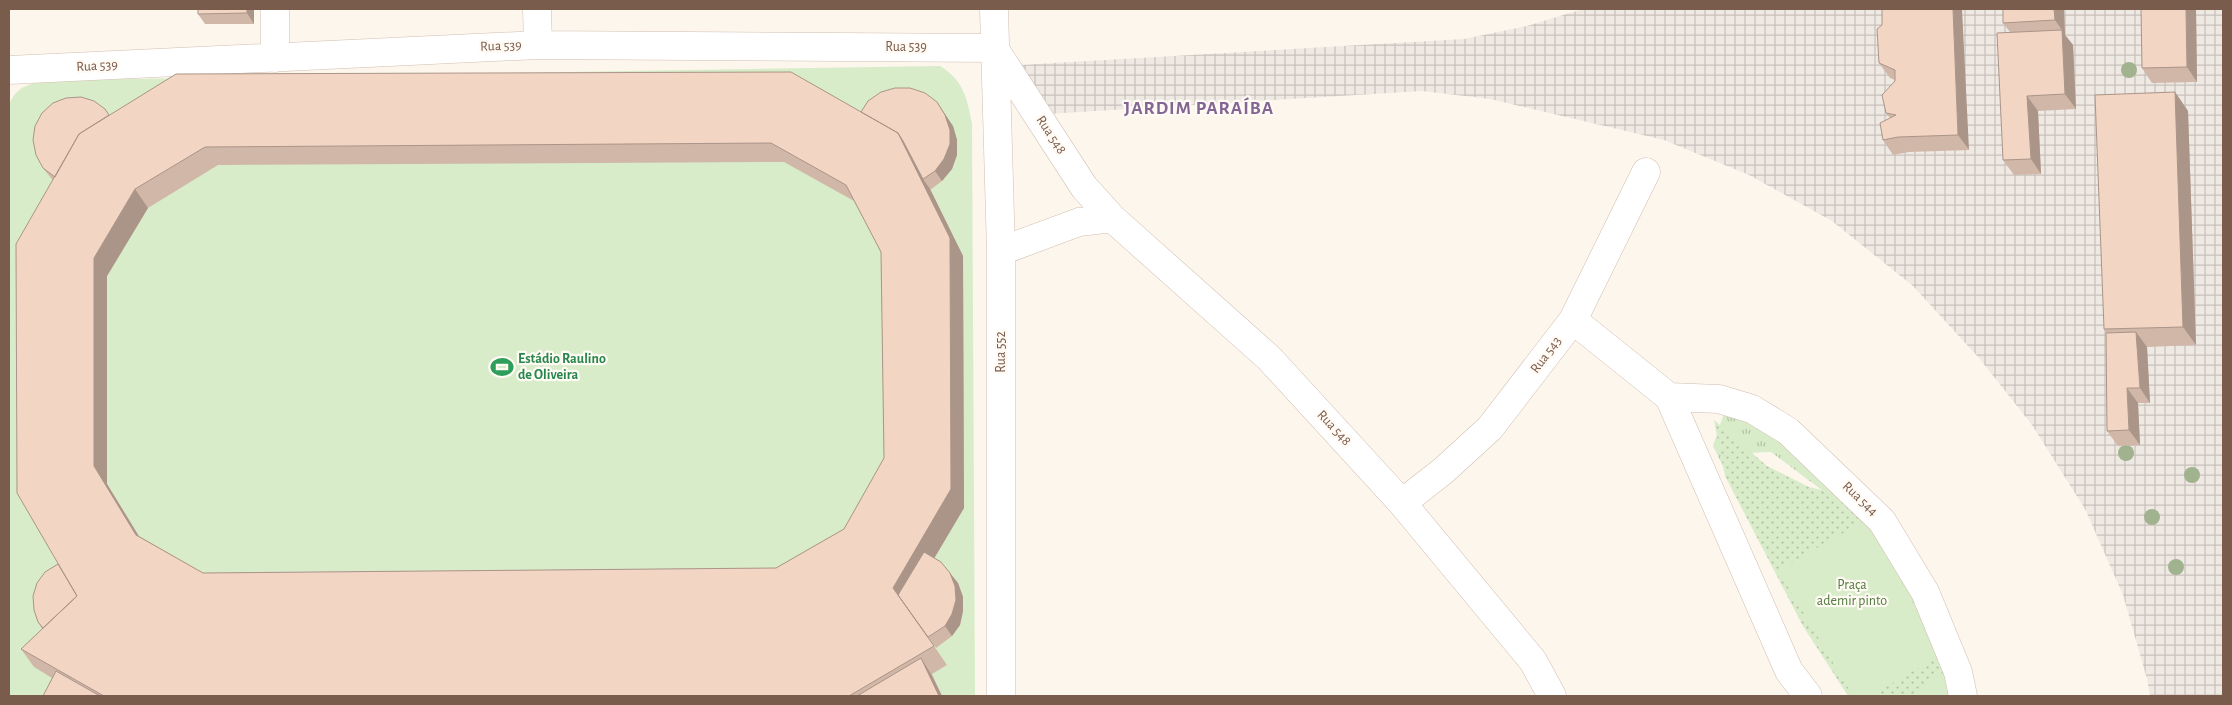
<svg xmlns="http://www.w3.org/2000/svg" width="2232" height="705" font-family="'Alegreya Sans',sans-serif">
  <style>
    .industrial { fill: url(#industrial-grid) }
    .grass { fill: url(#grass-tufts) }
    .park { fill: url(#park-dots) }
    .garden { fill: #d8ecc9 }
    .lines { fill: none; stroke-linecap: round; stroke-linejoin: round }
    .street-casing { stroke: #d1beb0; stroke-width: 29 }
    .street { stroke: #fff; stroke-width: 28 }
    .tree { fill: #a0b28e }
    .wall { fill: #d1b7a8; fill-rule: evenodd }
    .shaded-wall { fill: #aa9588 }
    .building { fill: #f3d5c3; stroke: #aa9588; fill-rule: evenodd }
    .labels { text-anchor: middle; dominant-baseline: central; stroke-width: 4.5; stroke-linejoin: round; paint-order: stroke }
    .street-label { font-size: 14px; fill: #7a5c4d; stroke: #fffaf3 }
    .leisure-label { font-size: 14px; font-weight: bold; fill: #27864d; stroke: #fffaf3; text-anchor: start }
    .park-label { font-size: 14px; fill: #537a41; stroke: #fffaf3 }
    .district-label { font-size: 19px; font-weight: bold; letter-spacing: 1px; fill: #846695; stroke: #fffaf3 }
  </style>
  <defs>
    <pattern id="industrial-grid" width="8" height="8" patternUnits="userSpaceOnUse" patternTransform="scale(1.25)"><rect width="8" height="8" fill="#efe9e4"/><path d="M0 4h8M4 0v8" fill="none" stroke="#c7c0bb"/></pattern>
    <pattern id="grass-tufts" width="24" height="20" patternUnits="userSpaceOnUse" patternTransform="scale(1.25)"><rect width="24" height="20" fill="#d8ecc9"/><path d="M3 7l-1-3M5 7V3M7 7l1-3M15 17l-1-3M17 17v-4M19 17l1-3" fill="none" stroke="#b4c2a5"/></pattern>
    <pattern id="park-dots" width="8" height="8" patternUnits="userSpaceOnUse" patternTransform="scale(1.25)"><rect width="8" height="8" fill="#d8ecc9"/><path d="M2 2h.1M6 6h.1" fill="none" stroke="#b4c2a5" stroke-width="1.8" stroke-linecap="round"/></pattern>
  </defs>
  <rect width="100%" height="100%" fill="#fdf6ec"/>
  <path class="industrial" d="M1583 9H2223V696H2150L2147 679 2123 595 2085 509 2032 425 1979 358 1913 286 1832 221 1749 175 1664 140 1490 99 1422 91 1046 114 1020 65 1464 39 1527 26Z"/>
  <path class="grass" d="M1727 404 1783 433 1874 529 1771 452 1744 453 1759 540 1713 446Z"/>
  <path class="park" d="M1714 420 1767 466 1809 487 1851 497 1901 559 1959 696H1848L1803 626 1725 476Z"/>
  <path class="garden" d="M940 66C964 81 967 98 972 124L975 696H9V105C18 79 45 82 68 80Z
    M1868 519 1941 655 1870 696H1853L1778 570Z
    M1946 671 1953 696H1918L1914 691Z"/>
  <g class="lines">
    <defs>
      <path id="street" d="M537 9 538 45
        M994 9 1001 251V696
        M994 48 1084 187 1112 218 1269 358 1402 503 1533 661 1552 696
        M275 58V9
        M9 70 538 45 994 48
        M1001 251 1079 222 1112 218
        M1573 320 1669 397 1789 671 1808 696
        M1669 397 1719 399 1752 409 1788 431 1882 521 1925 592 1958 672 1963 696
        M1402 503 1443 471 1490 428 1573 320 1646 172"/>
    </defs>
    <use href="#street" class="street-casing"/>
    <use href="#street" class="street"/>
  </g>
  <g class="tree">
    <circle cx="2129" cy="70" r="8"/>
    <circle cx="2126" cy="453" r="8"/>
    <circle cx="2192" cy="475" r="8"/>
    <circle cx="2152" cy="517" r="8"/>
    <circle cx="2176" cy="567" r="8"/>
  </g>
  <path class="wall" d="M198 9H254V24H205L198 14Z
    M2064 9 2065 35 2073 45 2076 109 2038 111 2041 174 2014 175 2003 160 2010 32 2003 23Z
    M2141 9H2196L2197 82 2152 83 2142 68Z
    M1882 25 1969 150 1909 152 1893 155 1883 140 1890 118 1886 113 1895 81V80L1890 78 1879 63Z
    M2175 92 2188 111 2196 345 2147 347 2150 403H2138L2140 445 2118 446 2107 431 2106 333 2104 329Z
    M861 112 953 126 957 140V155L952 169 942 181 930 190V189L963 256 964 508 934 558 958 583 963 597V611L960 625 952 636 936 648 906 606 947 665 932 674 942 696H43L52 678 34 667 21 649 42 629 38 622 58 564 53 180 51 178 43 168 110 115ZM784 162 854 201 881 252 884 458 844 529 776 568 203 573 139 536 107 484V276L148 208 218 165Z"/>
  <path class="shaded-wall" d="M247 9H254V24L247 13Z
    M1953 9H1962L1969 150 1958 135Z
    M2054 9H2064L2065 35 2073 45 2076 109 2065 94 2062 30 2055 20Z
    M2186 9H2196L2197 82 2187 67Z
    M2175 92 2188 111 2196 345 2183 327Z
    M2027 96 2038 111 2041 174 2031 159Z
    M937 102 953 126 957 140V155L952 169 942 181 935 171Z
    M898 133 911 151 923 179 930 189 963 256 964 508 906 606 947 665 893 588Z
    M135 189 148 208 107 276V484L149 553 136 535 94 466V258Z
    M2136 332 2147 347 2150 403 2140 388Z
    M2127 388 2138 403 2140 445 2129 430Z
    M950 573 958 583 963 597V611L960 625 952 636 945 626Z
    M921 658 931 674 942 696H939Z"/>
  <path class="building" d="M198 9H247V13L198 14Z
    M1882 9H1953L1958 135 1898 137 1883 140 1880 123 1896 115 1886 113 1882 95 1895 81V70L1879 63 1877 29 1882 25Z
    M2003 9H2054L2055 20 2003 23Z
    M2141 9H2186L2187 67 2142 68Z
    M2062 30 2065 94 2027 96 2031 159 2003 160 1997 33Z
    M791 72 898 133 950 238 951 489 893 588 934 646 849 696H104L21 649 77 596 17 493 16 244 79 134 176 74ZM771 143 846 185 881 252 884 458 844 529 776 568 203 573 136 535 94 466V258L135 189 205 147Z
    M895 88H910L925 93 937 102 945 115 950 130V144L944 159 935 171 923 179 903 141 898 133 861 112 868 101 881 92Z
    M2175 92 2183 327 2104 329 2095 95Z
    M81 97 94 101 105 109 109 115 79 134 55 177 43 168 36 155 33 140 35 126 42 113 53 103 66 98Z
    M2136 332 2140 388H2127L2129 430 2107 431 2106 333Z
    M924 552 941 562 950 573 955 586 956 600 952 614 945 626 928 637 898 595Z
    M58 564 77 596 43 628 38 622 34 610 33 596 37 583 45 572Z
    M921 658 939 696H857Z
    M56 671 100 696H43Z"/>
  <defs>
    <symbol id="stadium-bare" viewBox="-9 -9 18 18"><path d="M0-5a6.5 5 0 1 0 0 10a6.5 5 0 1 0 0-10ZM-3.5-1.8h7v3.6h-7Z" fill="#2e9e5b" stroke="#fffaf3" stroke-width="2.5" paint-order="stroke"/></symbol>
  </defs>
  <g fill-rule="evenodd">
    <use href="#stadium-bare" x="486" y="351" width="32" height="32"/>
  </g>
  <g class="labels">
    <g class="street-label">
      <text transform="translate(501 46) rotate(-2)">Rua 539</text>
      <text x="906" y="47">Rua 539</text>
      <text transform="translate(97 66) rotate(-3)">Rua 539</text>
      <text transform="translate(1051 135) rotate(57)">Rua 548</text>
      <text transform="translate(1001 352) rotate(-90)">Rua 552</text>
      <text transform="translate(1546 355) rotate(-53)">Rua 543</text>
      <text transform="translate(1334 428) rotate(47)">Rua 548</text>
      <text transform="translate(1860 499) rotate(44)">Rua 544</text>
    </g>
    <g class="leisure-label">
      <text x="518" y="359">Estádio Raulino<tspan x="518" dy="16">de Oliveira</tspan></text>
    </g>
    <g class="park-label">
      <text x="1852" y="585">Praça<tspan x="1852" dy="16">ademir pinto</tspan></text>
    </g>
    <g class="district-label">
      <text x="1199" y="108">JARDIM PARAÍBA</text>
    </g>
  </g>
  <rect width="2232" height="705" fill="none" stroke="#7a5c4d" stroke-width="20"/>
</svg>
